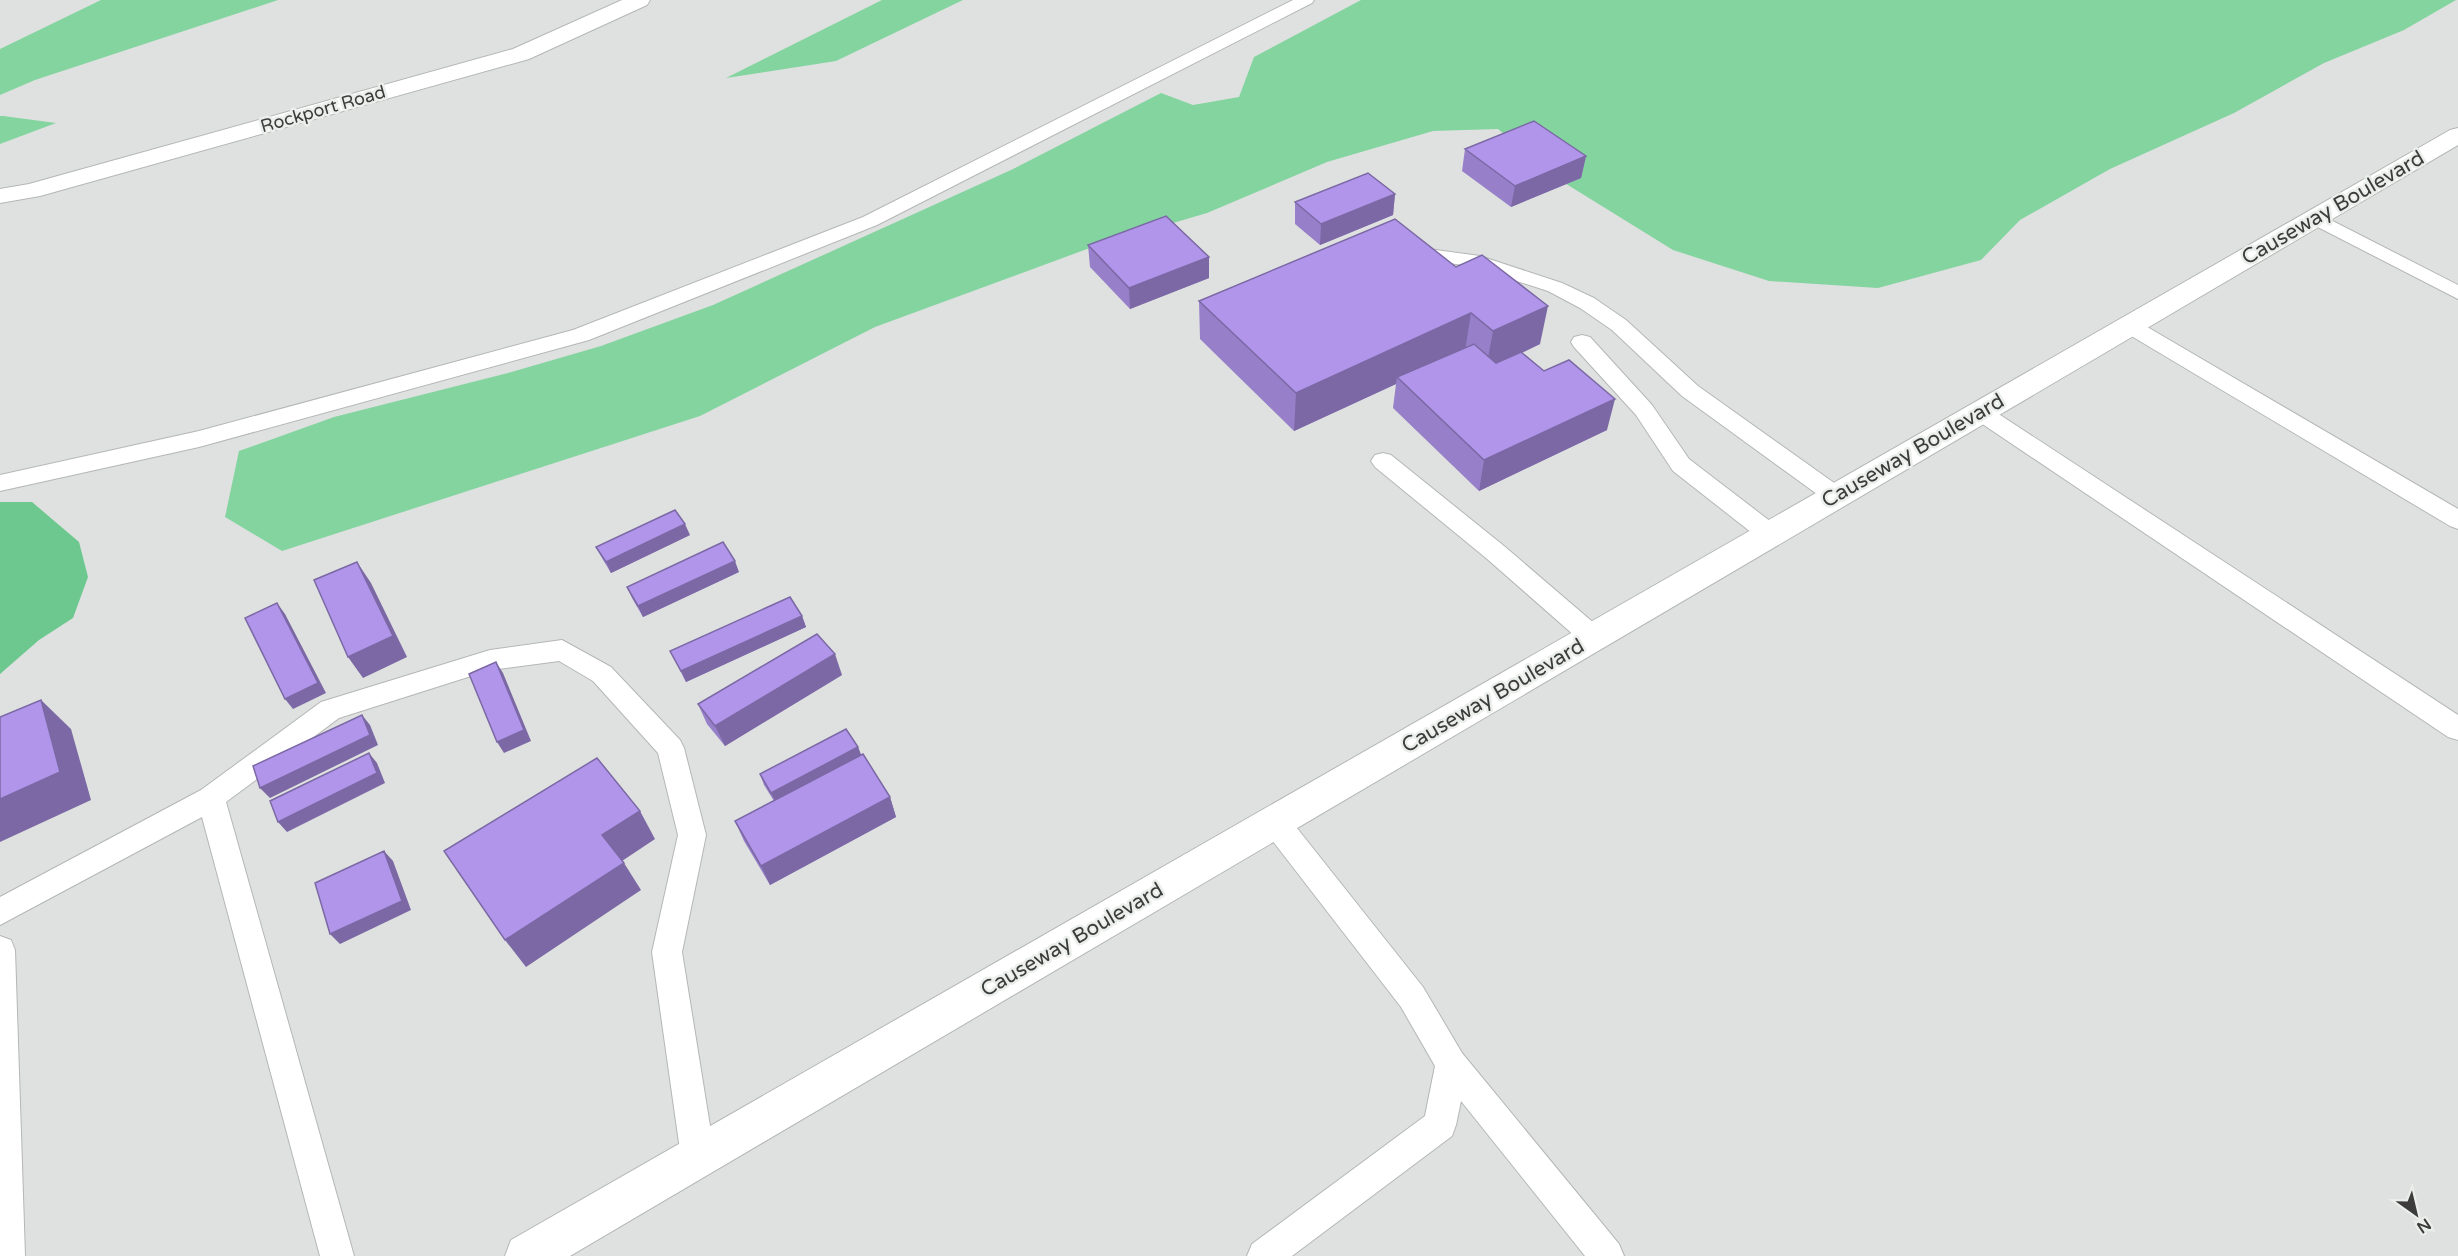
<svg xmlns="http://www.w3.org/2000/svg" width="2458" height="1256" font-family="'Varela Round',sans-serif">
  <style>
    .green { fill: #84d4a0 }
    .forest { fill: #6cc88e }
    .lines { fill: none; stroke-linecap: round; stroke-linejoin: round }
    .lane-casing { stroke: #b4b7b5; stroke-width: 2 }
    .street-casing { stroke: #b4b7b5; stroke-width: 2 }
    .primary-casing { stroke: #b4b7b5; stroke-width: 2 }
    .lane { fill: #fff; fill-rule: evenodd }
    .street { fill: #fff; fill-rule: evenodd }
    .primary { fill: #fff; fill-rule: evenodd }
    .wall { fill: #9780c9 }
    .shaded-wall { fill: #7b68a4 }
    .building { fill: #b095ea; stroke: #7b68a4; stroke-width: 1.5 }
    .labels { text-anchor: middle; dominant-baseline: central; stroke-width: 5; stroke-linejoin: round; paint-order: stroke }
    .far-street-label { font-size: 18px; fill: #3b3c3b; stroke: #ebefec }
    .street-label { font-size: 21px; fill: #3b3c3b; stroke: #ebefec }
  </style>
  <rect width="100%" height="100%" fill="#dee1df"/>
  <path class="green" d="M101 0H278L35 80 0 95V49Z
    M882 0H963L836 61 726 78Z
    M1361 0H2456L2404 30 2324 63 2234 113 2110 169 2020 220 1981 260 1878 288 1769 281 1673 250 1563 182 1498 129 1433 131 1327 162 1207 213 1098 245 875 327 700 416 282 551 225 517 239 451 334 417 508 373 601 346 713 305 1011 170 1161 93 1193 105 1239 97 1254 57Z
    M0 116H3L56 123 0 144Z"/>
  <path class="forest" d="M0 502H32L79 542 88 577 73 618 39 640 0 674Z"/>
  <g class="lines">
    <defs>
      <path id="lane" d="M1293 0H1314L1312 3 877 225 589 340 199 447 0 491V475L199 431 573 330 863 217Z
        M2315 212 2458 285V299L2308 222 2305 218 2308 214Z
        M1414 247 1480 256 1562 283 1594 298 1626 320 1698 386 1844 490 1848 496 1844 502 1836 504 1828 502 1682 396 1612 330 1580 308 1548 291 1470 266 1407 257 1404 253 1407 249Z
        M2130 319 2137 321 2458 509V529L2450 526 2123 331 2119 326 2123 321Z
        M1582 335 1590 337 1652 405 1689 459 1779 528 1782 534 1779 540 1770 543 1761 540 1673 471 1636 415 1574 347 1571 342 1574 337Z
        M1980 404 1988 407 2458 715V740L2448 737 1972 417 1969 412 1972 407Z
        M1383 453 1391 455 1504 546 1602 630 1606 637 1602 644 1593 647 1584 644 1486 558 1375 467 1371 461 1375 455Z
        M562 640 611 667 680 740 684 748 706 835 682 952 715 1157 710 1169 698 1174 686 1169 681 1157 652 952 678 835 658 753 593 681 559 661 490 670 339 718 226 802 354 1256H320L202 817 0 925V897L201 790 321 702 490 650Z
        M1275 810 1285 813 1423 987 1462 1053 1619 1244 1624 1256H1585L1461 1101 1456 1125 1452 1136 1292 1256H1247L1252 1244 1425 1116 1435 1066 1401 1007 1265 831 1261 822 1265 813Z
        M0 936 11 940 15 950 25 1256H0Z"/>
      <path id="street" d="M622 0H650L647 5 529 59 40 196 0 203V189L29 184 513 49Z"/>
      <path id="primary" d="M2458 128V145L570 1256H505L511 1240 2450 130Z"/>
    </defs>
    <use href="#lane" class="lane-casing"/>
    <use href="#street" class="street-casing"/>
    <use href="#primary" class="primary-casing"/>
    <use href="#lane" class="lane"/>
    <use href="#street" class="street"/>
    <use href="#primary" class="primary"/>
  </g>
  <path class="wall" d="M1465 149 1586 156 1581 178 1511 207 1462 171Z
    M1395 194 1393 215 1320 245 1295 224V202Z
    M1395 219 1540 344 1522 353 1607 430 1479 491 1393 408 1396 384 1294 431 1200 339 1199 301Z
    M1088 245 1209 257V278L1130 309 1090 267Z
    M690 535 611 573 602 558 596 547Z
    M739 572 643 617 632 598 627 587Z
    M802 616 806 627 686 682 670 651Z
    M842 675 725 746 707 724 698 704Z
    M858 747 861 755 890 797 896 817 770 885 744 841 735 821 774 801 764 785 760 774Z"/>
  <path class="shaded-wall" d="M1586 156 1581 178 1511 207 1515 186Z
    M1395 194 1393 215 1320 245 1321 224Z
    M1209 257V278L1130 309 1129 288Z
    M1548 306 1540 344 1486 369 1493 331Z
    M1471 313 1465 351 1397 377 1396 384 1294 431 1296 393Z
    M1615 399 1607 430 1479 491 1484 460Z
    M685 524 690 535 611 573 606 562Z
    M735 561 739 572 643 617 638 606Z
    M357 562 371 583 407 657 363 678 348 657Z
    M277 603 285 614 326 693 293 709 285 699Z
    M802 616 806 627 686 682 681 671Z
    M835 654 842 675 725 746 715 726Z
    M496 662 503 673 531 741 504 753 497 742Z
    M41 700 71 729 91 800 0 842V799Z
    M362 715 370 725 378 745 270 798 260 788Z
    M858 747 862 757 776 803 771 793Z
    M369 753 377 763 385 783 287 832 278 822Z
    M890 797 896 817 770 885 761 866Z
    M640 811 655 839 619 863 602 835Z
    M384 851 393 861 411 910 340 944 330 934Z
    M624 863 641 890 526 967 505 940Z"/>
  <path class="building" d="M1534 121 1586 156 1515 186 1465 149Z
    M1368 173 1395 194 1321 224 1295 202Z
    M1166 216 1209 257 1129 288 1088 245Z
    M1395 219 1456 267 1482 255 1548 306 1493 331 1471 313 1296 393 1199 301Z
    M1474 344 1496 363 1521 352 1544 371 1569 360 1615 399 1484 460 1397 377Z
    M675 510 685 524 606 562 596 547Z
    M723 542 735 561 638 606 627 587Z
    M357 562 393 636 348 657 314 580Z
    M790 597 802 616 681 671 670 651Z
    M277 603 318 683 285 699 245 618Z
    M817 634 835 654 715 726 698 704Z
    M496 662 524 730 497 742 469 674Z
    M41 700 60 772 0 799V717Z
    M362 715 370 735 260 788 253 766Z
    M846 729 858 747 771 793 760 774Z
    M369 753 377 773 278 822 270 801Z
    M863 754 890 797 761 866 735 821Z
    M597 758 640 811 602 835 624 863 505 940 444 851Z
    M384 851 402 901 330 934 315 883Z"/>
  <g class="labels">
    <g class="far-street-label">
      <text transform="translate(323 109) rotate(-16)">Rockport Road</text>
    </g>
    <g class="street-label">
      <text transform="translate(2333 208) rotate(-30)">Causeway Boulevard</text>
      <text transform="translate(1913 451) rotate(-30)">Causeway Boulevard</text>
      <text transform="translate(1493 696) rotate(-30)">Causeway Boulevard</text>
      <text transform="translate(1072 940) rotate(-30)">Causeway Boulevard</text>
    </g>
  </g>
  <g transform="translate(2416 1214) rotate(146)" stroke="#ebefec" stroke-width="4.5" paint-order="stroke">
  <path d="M0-4.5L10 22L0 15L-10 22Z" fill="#3b3c3b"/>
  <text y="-9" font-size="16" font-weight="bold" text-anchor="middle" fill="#3b3c3b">N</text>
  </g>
</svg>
